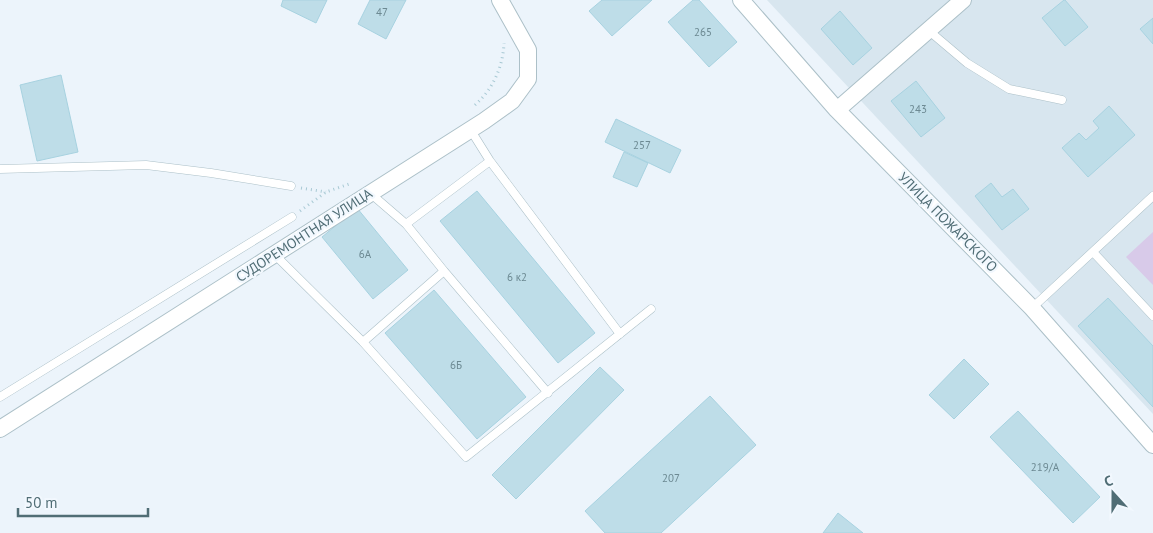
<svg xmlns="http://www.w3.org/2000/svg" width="1153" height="533" font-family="'PT Sans',sans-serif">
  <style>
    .residential { fill: #d8e6ef }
    .green { fill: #d8cae9 }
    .building { fill: #bedde8; stroke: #a7d2e0 }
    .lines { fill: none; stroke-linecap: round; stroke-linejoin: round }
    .service-casing { stroke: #acc0c8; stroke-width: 9 }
    .minor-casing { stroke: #acc0c8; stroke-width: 18 }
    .path { stroke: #a8c9d4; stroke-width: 3; stroke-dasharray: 1 4; stroke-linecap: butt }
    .service { stroke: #fff; stroke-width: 8 }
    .minor { stroke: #fff; stroke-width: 16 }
    .labels { text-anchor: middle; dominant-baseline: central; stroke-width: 4.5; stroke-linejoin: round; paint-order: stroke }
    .number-label { font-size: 11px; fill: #6c8992 }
    .street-label { font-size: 14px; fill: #506d75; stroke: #f2f8fe }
  </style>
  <rect width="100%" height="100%" fill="#ecf4fb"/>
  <path class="residential" d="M767 0H1153V414Z"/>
  <path class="green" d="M1153 232V285L1126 257Z"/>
  <path class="building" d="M283 0H327L316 23 281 6Z
    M370 0H406L386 39 358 24Z
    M602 0H652L612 36 589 11Z
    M693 0H699L737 42 709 67 668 22Z
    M1064 0H1065L1088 27 1065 46 1042 18Z
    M840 11 872 48 853 65 821 29Z
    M1153 18V44L1140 29Z
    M61 75 78 152 37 161 20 85Z
    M916 81 945 118 921 137 891 101Z
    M1109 106 1135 135 1088 177 1062 148 1079 133 1086 140 1099 128 1093 121Z
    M616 119 681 150 670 173 605 142Z
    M624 152 648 163 637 187 613 177Z
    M991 183 1002 197 1013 189 1029 209 1002 230 975 196Z
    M477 191 595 333 558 363 440 221Z
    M357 208 408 270 373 299 322 237Z
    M434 290 526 397 477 439 385 333Z
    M1108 298 1153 346V407L1078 326Z
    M964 359 989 384 954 419 929 395Z
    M600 367 624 390 516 499 492 475Z
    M710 396 756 445 661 533H605L585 511Z
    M1018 411 1100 497 1073 523 990 437Z
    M838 513 863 533H823Z"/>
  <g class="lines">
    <defs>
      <path id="service" d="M928 30 967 63 1009 89 1062 100
        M470 129 490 161 620 334
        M0 169 146 165 211 173 291 186
        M370 193 406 224 444 271 548 393
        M406 224 490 161
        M1093 252 1153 316
        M274 254 363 342 466 457 651 309
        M1032 308 1153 196
        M363 342 444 271
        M0 397 292 217"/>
      <path id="minor" d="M741 0 837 110 1032 308 1153 445
        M837 110 963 0
        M0 429 484 121 512 101 528 79V50L500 0"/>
    </defs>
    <use href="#service" class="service-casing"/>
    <use href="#minor" class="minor-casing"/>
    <path class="path" d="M475 105C493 89 503 67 504 43
      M301 188 326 192
      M300 211 326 192 352 183"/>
    <use href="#service" class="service"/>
    <use href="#minor" class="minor"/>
  </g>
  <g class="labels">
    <g class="number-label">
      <text x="382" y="12">47</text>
      <text x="703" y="32">265</text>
      <text x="918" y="109">243</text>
      <text x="642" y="145">257</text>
      <text x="365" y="254">6А</text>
      <text x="517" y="277">6 к2</text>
      <text x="456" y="365">6Б</text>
      <text x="1045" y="467">219/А</text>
      <text x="671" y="478">207</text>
    </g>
    <g class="street-label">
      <text transform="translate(948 222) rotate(45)">УЛИЦА ПОЖАРСКОГО</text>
      <text transform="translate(304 235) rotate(-33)">СУДОРЕМОНТНАЯ УЛИЦА</text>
    </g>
  </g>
  <g transform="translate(1113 493) rotate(339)" stroke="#f2f8fe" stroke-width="4" paint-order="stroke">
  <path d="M0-4L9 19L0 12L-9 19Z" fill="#506d75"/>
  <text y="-8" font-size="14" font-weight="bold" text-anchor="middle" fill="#506d75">С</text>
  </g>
  <path d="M18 508v8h130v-8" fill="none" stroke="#506d75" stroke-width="2.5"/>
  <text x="25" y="508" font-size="15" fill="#506d75" stroke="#f2f8fe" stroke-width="4" paint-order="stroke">50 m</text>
</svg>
